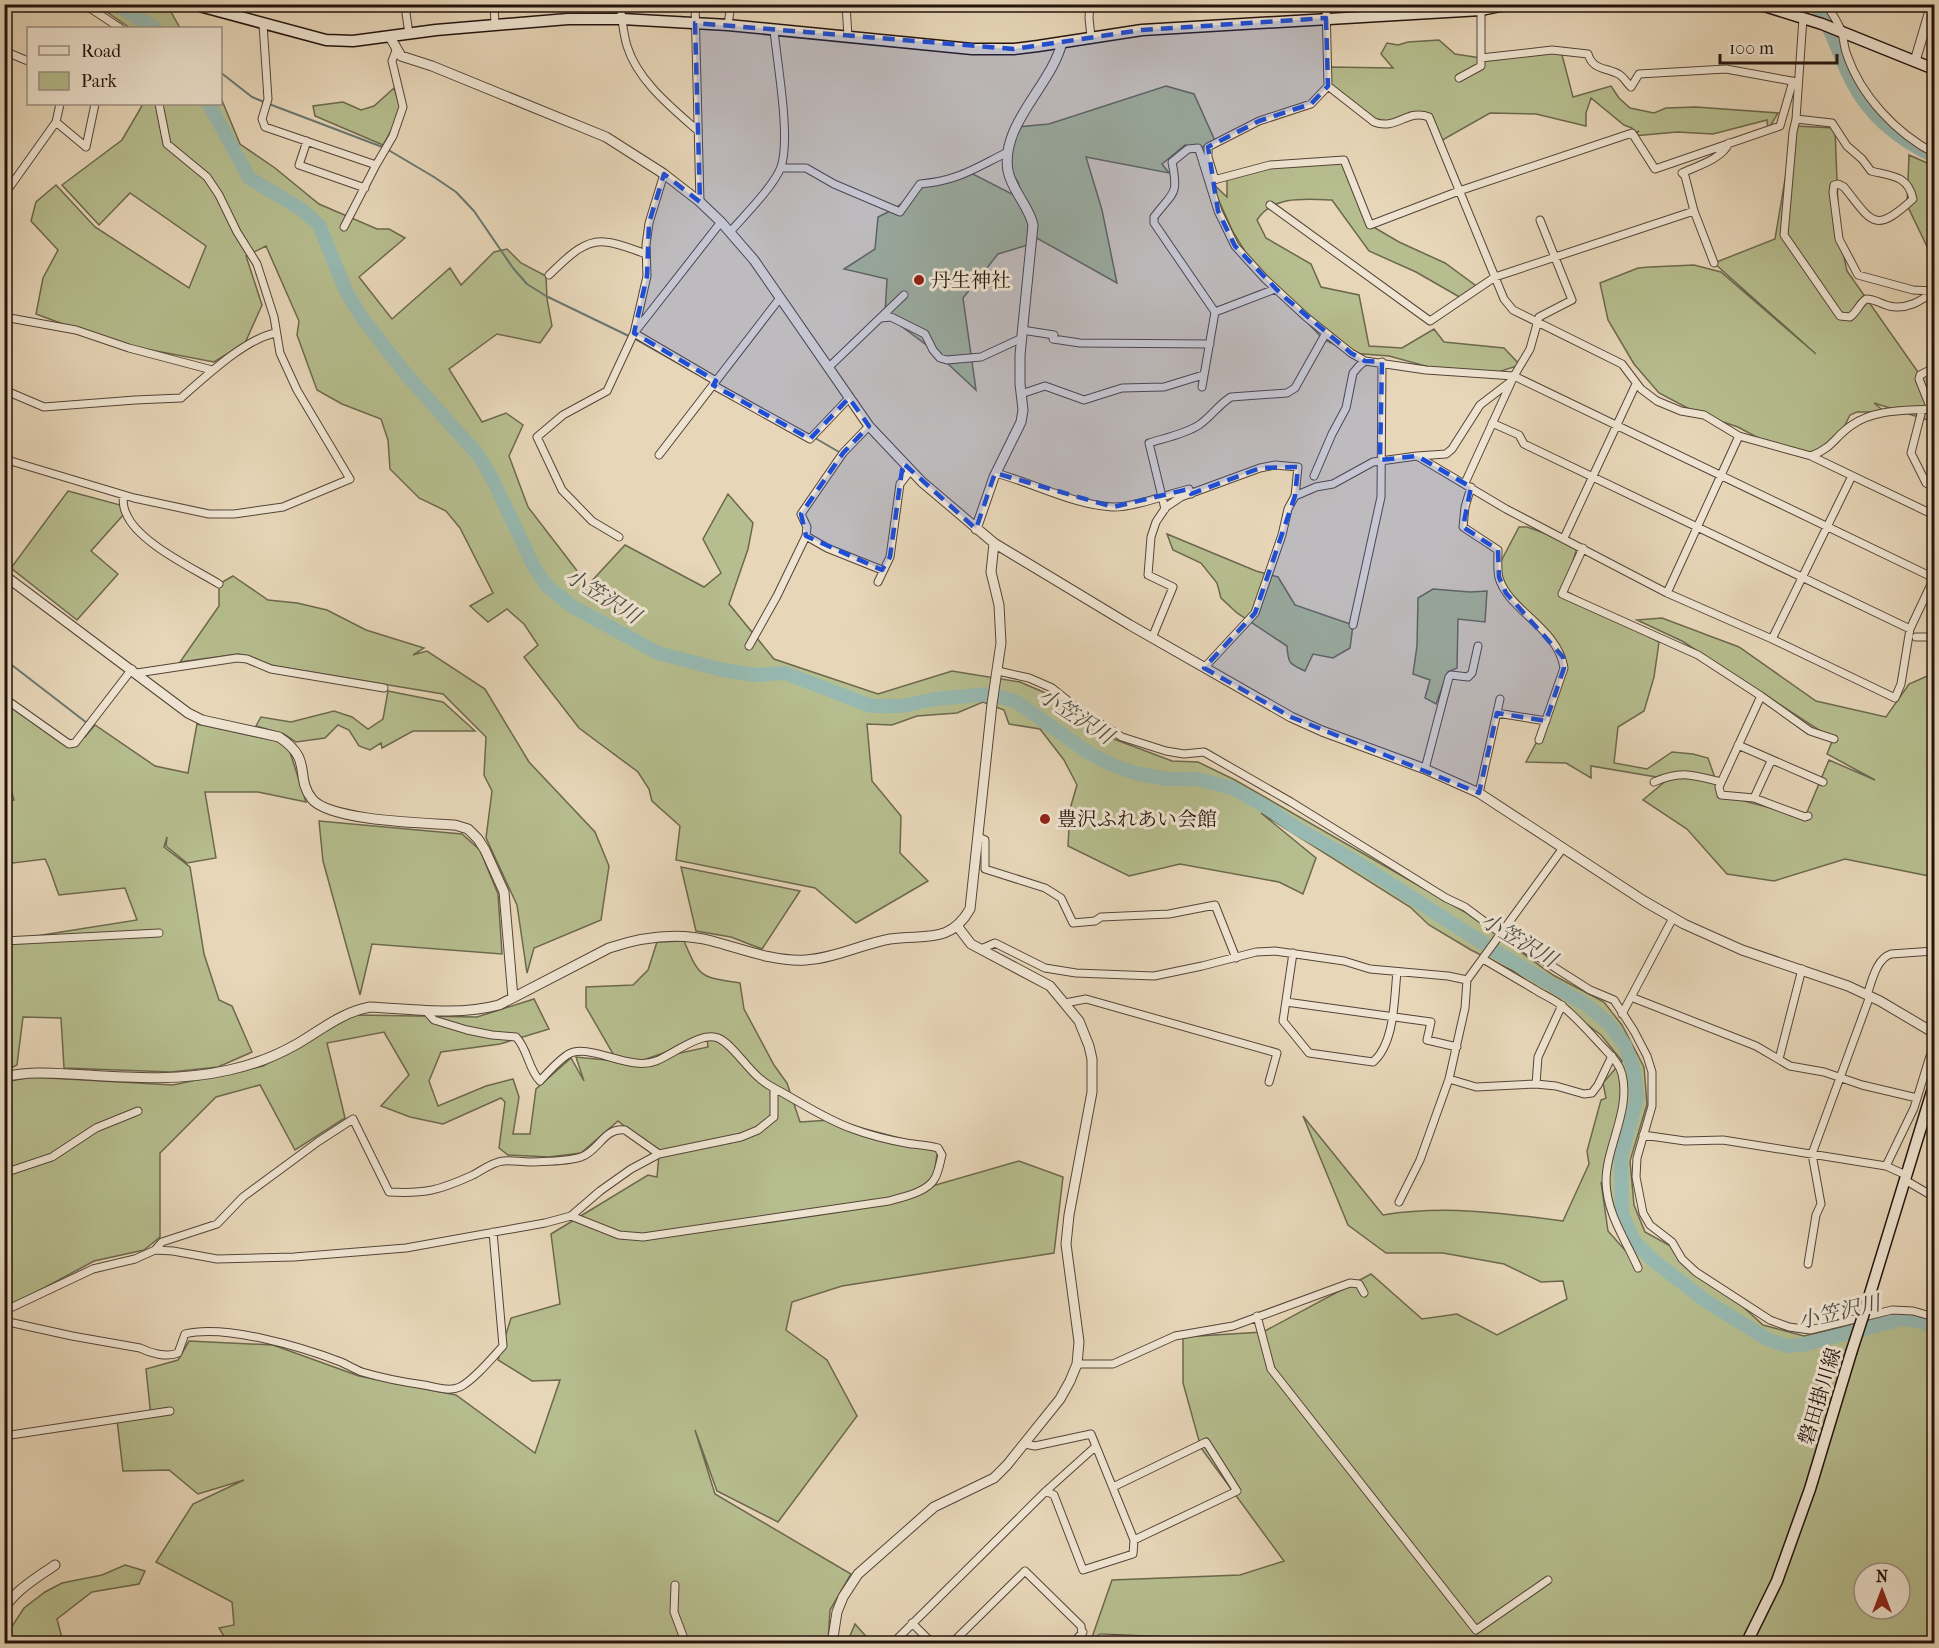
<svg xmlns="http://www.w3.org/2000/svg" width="1939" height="1648" font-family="'IM FELL French Canon','Noto Serif JP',serif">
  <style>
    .green { fill: #b6bd8e; stroke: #6c684e; stroke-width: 1.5; fill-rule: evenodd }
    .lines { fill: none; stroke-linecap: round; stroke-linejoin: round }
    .stream { stroke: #697770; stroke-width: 2 }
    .river { stroke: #97b9b1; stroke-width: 14 }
    .minor-casing { stroke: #544438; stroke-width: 9 }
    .tertiary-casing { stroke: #544438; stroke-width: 11 }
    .secondary-casing { stroke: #23130e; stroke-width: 13 }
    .minor { stroke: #efe4d1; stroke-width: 7 }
    .tertiary { stroke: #efe4d1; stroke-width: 9 }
    .secondary { stroke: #efe4d1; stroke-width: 10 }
    .secondary-bridge-casing { stroke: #23130e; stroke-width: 13; stroke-linecap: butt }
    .secondary-bridge { stroke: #efe4d1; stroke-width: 10 }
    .marked { fill: #1d4ed8; fill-opacity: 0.2; stroke: #1d4ed8; stroke-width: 4.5; stroke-dasharray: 12 8; stroke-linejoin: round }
    .poi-dot { fill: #8f2418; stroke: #efe4d1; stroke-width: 2 }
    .labels { text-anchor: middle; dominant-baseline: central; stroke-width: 6; stroke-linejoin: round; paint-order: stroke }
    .poi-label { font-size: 20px; fill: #23130e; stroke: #efe4d1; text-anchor: start }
    .street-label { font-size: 20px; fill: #23130e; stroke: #efe4d1 }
    .water-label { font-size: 21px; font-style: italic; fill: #4c4d47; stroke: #efe4d1 }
  </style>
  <rect width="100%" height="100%" fill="#e7d6b8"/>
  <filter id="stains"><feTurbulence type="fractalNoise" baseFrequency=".00333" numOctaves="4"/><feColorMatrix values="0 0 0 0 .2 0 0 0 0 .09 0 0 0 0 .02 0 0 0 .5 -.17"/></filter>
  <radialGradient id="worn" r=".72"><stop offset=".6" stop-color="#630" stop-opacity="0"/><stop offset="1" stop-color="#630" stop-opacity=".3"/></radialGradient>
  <path class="green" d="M97 5H167L180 28H130Z
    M1439 40 1455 54 1481 58 1561 51 1573 97 1611 86 1619 98 1630 108 1654 113 1666 108 1696 107 1778 113 1768 130 1767 120 1713 134 1677 132 1633 136 1639 131 1633 134 1632 128 1624 125 1591 98 1586 113V126L1536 114 1490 113 1439 142 1429 117 1412 116 1410 112 1393 124 1374 122 1328 86 1329 67 1393 68 1381 54 1387 43 1398 45 1408 42Z
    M1166 86 1194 94 1216 143 1198 148 1185 145 1162 164 1169 173 1086 157 1102 210 1117 283 1035 237 1031 244 998 254 963 298 976 390 933 350 885 314 887 279 844 269 875 249 878 217 894 209 929 183 971 173 1016 196 1027 210 1018 182 1008 168 1017 127 1049 124Z
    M394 88 402 111 383 145 315 116 313 106 343 102 361 110 374 106Z
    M221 98 240 144 275 168 319 204 377 229H389L405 238 359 277 392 319 450 268 461 285 494 252 507 249 521 263 546 276 547 299 552 326 540 343 497 334 449 369 482 422 506 413 523 425 509 456 528 507 588 585 625 545 704 587 721 573 703 539 728 494 753 523 748 549 729 604 774 659 878 694 952 671 1020 682 1055 697 1106 736 1172 761 1198 762 1235 780 1465 912 1553 975 1604 1002 1622 1025 1644 1067 1647 1104 1630 1161 1634 1205 1645 1232 1676 1249 1690 1267 1727 1292 1763 1325 1804 1336 1886 1317 1851 1341 1869 1333 1900 1310 1934 1312V1643H1090L1112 1580 1240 1575 1284 1561 1201 1448 1183 1383V1337L1263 1332 1371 1274 1422 1319 1457 1314 1497 1335 1567 1299 1563 1281 1541 1282 1504 1264 1443 1253H1386L1348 1225 1303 1116 1383 1215C1444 1205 1502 1213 1563 1221L1589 1164 1587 1151 1601 1100 1606 1098 1603 1083 1622 1061 1601 1035 1561 1005 1513 971 1471 950 1429 925 1410 907 1261 813 1316 858 1303 894 1279 882 1180 864 1129 876 1068 846 1070 809 1077 785 1064 760 1040 729 1009 724 1004 710 983 702 957 713 917 716 892 725 867 724 872 781 901 816 900 853 928 881 856 923 815 888 676 860 680 826 652 801 649 789 638 772 579 728 524 657 538 645 524 624 507 609 488 622 470 606 493 593 460 528 446 511 419 498 390 469 388 440 381 419 342 404 317 390 297 335 299 321 266 246 246 256 262 305 245 343 214 362 114 343 36 314 43 278 58 250 31 221 36 202 56 185 95 227 189 288 206 246 130 193 99 225 62 185 122 140 143 104H220ZM1601 1182 1639 1266 1608 1231ZM1864 1573H1900V1609H1864Z
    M1794 126 1835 128 1839 234 1847 271 1920 375 1934 368V422L1874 403 1885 412H1857L1850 415 1840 435 1826 450 1804 454 1773 446 1738 427 1699 414 1659 393 1634 364 1608 320 1600 283 1638 268 1650 267 1694 265 1721 272 1816 354 1714 263 1775 239Z
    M1909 155 1934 166V261L1907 205Z
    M1344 160 1370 225 1399 242 1445 263 1479 288 1463 299 1416 272 1369 251 1332 200C1306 199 1273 195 1257 220L1266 238 1311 264 1321 287 1359 295 1369 346 1402 348 1434 329 1444 342 1504 348 1520 365 1495 373 1440 370 1389 356 1351 353 1323 339 1256 269 1233 232 1210 181 1227 197V177L1278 165Z
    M68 491 124 506 125 513 91 551 118 574 77 620 11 568Z
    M1519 527H1527L1578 545 1564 590 1659 642 1654 677 1644 711 1618 727 1614 763 1647 769 1672 752 1693 754 1708 758 1721 795 1805 817 1829 760 1875 780 1827 754 1833 739 1682 641 1637 620 1662 618 1739 647 1816 701 1886 717 1909 684 1934 673V877L1845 859 1774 881 1727 874 1687 829 1643 800 1668 779 1591 766V778L1566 763 1526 762 1544 728 1563 672V657L1506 593 1498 567Z
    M1167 534 1256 571 1278 577 1295 605 1353 625 1350 648 1333 658 1313 654 1305 671C1289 664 1288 663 1287 646L1237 613 1221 598 1217 583 1201 563 1173 550Z
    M233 576 268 600 297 603 327 610 366 630 424 648 413 655 427 651 485 689 529 762 595 832 609 866 601 920 534 948 527 973 517 905 486 838 492 791 484 775 486 737 443 694 274 666 239 654 180 662 219 606V584Z
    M1433 589 1470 592 1487 591 1485 622 1458 619 1457 668 1448 672 1436 704 1425 698 1430 680 1413 674 1417 646 1418 598Z
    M388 691 443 702 475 731H413L382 748 381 743 370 750 359 746 349 730 338 725 325 738 296 742 284 734 256 726 261 717 291 722 334 711 352 717 368 729 383 719Z
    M4 698 69 744 85 737 95 725 155 766 188 773 197 724 281 742 289 749 306 802 258 792H205L216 858 187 863 166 846 167 837 164 847 190 867 204 954 219 1000 232 1006 252 1052 218 1067 171 1072 64 1068 61 1018 23 1017 17 1065 5 1071V941L137 920 125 888 59 895C54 883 51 870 45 859L5 864V802L14 800 7 776H5Z
    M319 821 462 834 480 850 498 894 502 954 372 944 360 995 323 861Z
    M681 867 800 891 762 949 731 937 696 931Z
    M684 941C700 979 701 977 740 983L744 1009 774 1065 787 1083 800 1122 831 1120 938 1148 933 1181 908 1193 1019 1161 1063 1177 1054 1253 842 1286 792 1302 786 1330 827 1360 857 1416 778 1522 717 1491 695 1430 715 1494 851 1574 830 1610 828 1643H228L219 1628 234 1625 232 1602 156 1562 193 1504 244 1480 198 1494 169 1470 123 1471 117 1420 151 1417 146 1369 178 1360 189 1341 273 1345 359 1376 456 1395 535 1453 560 1380 532 1381 498 1360 511 1318 560 1304 551 1234 648 1175 657 1177 659 1154 618 1121 581 1153 549 1157 508 1155 499 1148 505 1102 501 1098 443 1124 410 1117 381 1106 409 1075 384 1032 327 1043 345 1118 295 1150 260 1085 216 1097 160 1153V1237L144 1250 94 1261 5 1309V1082L31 1077 173 1085 263 1066 355 1015 477 1017 534 999 549 1029 500 1044 441 1052 429 1081 438 1106 486 1086 513 1079 519 1097 513 1134H530L536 1089 571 1058 584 1081 576 1057 626 1062 616 1059 586 1007V987L633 985 648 970 657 942ZM707 1038 708 1047 644 1061 643 1060Z
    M125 1565 145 1571 139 1584 92 1592 57 1619 62 1638 60 1643H5V1637L24 1608 45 1592 62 1583 102 1575Z
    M855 1624 872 1643H847Z"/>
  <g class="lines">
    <path class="stream" d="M220 72 252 97 264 102
      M269 104 385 148 434 177 456 192 474 211 513 268 527 284 546 296 635 339 697 374
      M815 438 839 452
      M4 659 87 723"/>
    <path class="river" d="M115 4 155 28
      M1814 4C1833 27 1839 58 1853 83 1871 118 1900 140 1934 156
      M209 104 249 178 301 209 319 225 346 291 360 315 405 373 479 456 493 480 534 567 547 586 573 607 658 653 723 670 755 675 785 673 871 706H903L935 699 989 694 1015 701 1089 753 1112 765 1135 773 1167 779H1197L1213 783 1232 788 1266 807 1298 829 1353 860 1500 954 1588 1006 1609 1024 1625 1045 1634 1071 1637 1098 1621 1157 1622 1214 1634 1241 1654 1261 1706 1301 1767 1339 1786 1346 1802 1345 1903 1319 1922 1322 1934 1329"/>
    <defs>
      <path id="minor" d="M84 4 120 28
        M494 4 495 25
        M620 4C622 18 623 33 627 46 638 81 671 107 698 131
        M695 4 700 202
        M846 4 848 37
        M1090 4 1089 18 1091 37
        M1326 4 1328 86 1374 122C1396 131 1408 108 1429 117L1504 299 1513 310 1622 364 1641 389 1657 401 1681 411 1704 415 1739 436 1811 456 1934 515
        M1826 4C1832 14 1839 23 1842 33 1844 40 1844 48 1847 55 1861 96 1896 133 1934 153
        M4 14 10 4
        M1803 18 1796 119 1793 132 1784 235 1840 316 1850 317C1857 312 1859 304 1866 299 1875 299 1881 304 1889 306 1907 310 1921 301 1934 291
        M263 24 268 99 262 119 265 127 376 165 344 227
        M728 25 731 4
        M409 34 406 13 409 4
        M4 51 28 61
        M1481 58 1552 50 1588 54C1593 71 1607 67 1620 75 1624 78 1627 83 1631 87L1639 74 1726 69 1797 82
        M1459 78 1481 66V10
        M1796 119 1832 123 1847 146 1862 159 1871 171C1891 176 1908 175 1913 199 1874 235 1872 222 1844 187L1838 184 1834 185 1833 192 1839 239 1858 275 1913 290 1934 291
        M56 122 86 147 95 104
        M307 141 299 165 365 188
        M376 165 393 136 403 107 392 61 397 48
        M781 168H806L834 184 900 212 920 184C958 181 975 168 1008 152
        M1215 180 1208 157V147L1259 121 1311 104 1328 86
        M1210 181 1270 165 1344 160 1370 225 1459 191 1632 133 1655 169 1780 126 1793 81
        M4 195 56 122 60 104
        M1270 205 1430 321 1495 277 1694 211
        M730 232C744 216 774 186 781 167 791 137 777 63 774 30
        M1714 263 1694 211 1685 176 1682 173C1697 166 1722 159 1729 143
        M549 275C564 261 583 239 605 242 619 243 634 250 646 254
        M1215 312 1154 223V217C1173 191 1179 197 1172 162L1188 149 1198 148 1200 153 1218 211 1235 246 1265 279 1306 317 1351 353 1365 361 1426 370 1514 376 1934 578
        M4 317 76 330 129 348 212 370
        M881 318 891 317 925 334 933 350 940 358 947 360 981 357 1022 338
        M1022 330 1054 335 1053 339 1080 343 1210 344
        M828 368 904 295
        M716 381 634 333 721 222
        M713 385 810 439 849 398
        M1202 387 1215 312 1275 289
        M4 390 44 407 135 400 181 398C205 377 246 338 276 333
        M1021 394 1045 386 1084 400 1122 388 1164 387 1203 375
        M1931 409 1919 379 1920 375 1934 368
        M1922 410 1911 453 1926 483 1934 488
        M1492 423 1519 435 1524 444 1910 629
        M659 455 780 298
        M1417 456 1446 454 1452 449 1480 405 1510 382
        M1811 456C1834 447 1834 437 1852 425 1875 409 1904 411 1931 409L1934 411
        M4 459 134 498 209 514H234L283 507 350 479 297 390 280 353 274 317 257 264 237 232 219 195 207 177 167 144 159 104
        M995 473C1034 483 1071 504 1112 507 1132 508 1169 494 1189 489L1191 494
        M1314 476 1332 434 1346 408 1353 373 1359 366 1365 361
        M1465 483 1514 376 1530 349 1539 317 1572 300 1540 220
        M1471 487 1465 507 1463 527 1498 550C1498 558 1497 570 1499 578 1509 611 1558 628 1564 668L1539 740
        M123 495C123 500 123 508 126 513 137 542 193 568 219 584
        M1165 509 1149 443C1165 438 1185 434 1199 425 1211 417 1219 404 1231 397L1287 393 1295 388 1326 333
        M806 536 827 548 882 570
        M619 537 592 521 562 490 537 437 563 415 607 391 634 333 647 276 646 245 649 223 664 174
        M1564 538 1636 384
        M1583 548 1562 594 1698 655 1761 696 1810 731 1834 739
        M878 582 890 557 900 484 910 471
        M1667 593 1739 436
        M1353 625 1381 497 1382 362
        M1916 637H1934
        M1152 638 1173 587 1148 575 1151 537 1156 522 1166 507 1181 497 1260 468 1275 465 1298 467 1295 496
        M1772 639 1852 476
        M749 646 777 596 806 536 807 527 801 514 843 453 869 426
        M1204 668 1255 613 1282 535 1288 509 1295 496 1316 487 1333 484 1373 462 1417 456 1506 509 1667 593 1772 639 1895 698 1901 684 1910 629 1934 578
        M998 671 1029 678 1052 688 1082 712 1122 737 1166 751 1184 754 1204 752 1291 802 1446 898 1465 907 1500 933 1590 990 1614 1000 1634 1031 1647 1056 1652 1072V1106L1637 1158 1636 1177 1643 1213 1650 1225 1672 1242 1682 1259 1696 1272 1770 1320 1789 1327 1810 1330 1892 1310 1913 1311 1934 1317
        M137 673 237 658 247 659 271 669 384 688
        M1761 696 1719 787 1721 795 1754 798 1805 817 1808 816
        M4 698 69 744 75 743 132 669
        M1497 713 1546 721
        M1738 745 1823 782
        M1425 769 1449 677 1451 675 1468 677 1472 673 1478 646
        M1654 782C1681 770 1693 775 1721 782
        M1479 793 1500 699
        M1754 798 1771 761
        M978 837 985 840V869L1045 888 1061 898 1073 923 1095 921 1101 917 1169 914 1215 905 1236 958
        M4 941 159 933
        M981 949 995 943 1045 968 1076 973 1154 976 1202 966 1256 952 1275 951 1344 961 1370 969 1448 976 1467 980
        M1293 953 1283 1021 1309 1053 1373 1062C1395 1043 1394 999 1397 972
        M1483 959C1500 969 1517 979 1534 989 1543 995 1554 999 1562 1006 1576 1017 1589 1032 1601 1045 1609 1054 1619 1062 1622 1074 1631 1111 1606 1146 1606 1182 1607 1215 1626 1240 1638 1268
        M1867 995C1872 981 1876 959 1891 954L1934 951
        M1631 997 1756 1046 1790 1066 1824 1072 1862 1085 1917 1098
        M1286 1002 1431 1022 1427 1040 1457 1047
        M1065 1003 1086 999 1277 1053 1269 1082
        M425 1010 434 1020 467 1030 492 1035 516 1037C528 1049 528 1069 540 1081 548 1072 557 1062 567 1055 588 1041 629 1072 656 1061 672 1055 701 1031 718 1038 735 1045 750 1076 772 1087 799 1101 824 1119 853 1129 869 1135 889 1140 906 1143 916 1145 927 1145 938 1148L942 1155C940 1162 939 1171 935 1178 928 1192 903 1197 889 1201L643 1237 619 1235 571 1216
        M1622 1014 1673 918
        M1779 1059 1802 969
        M1449 1079 1476 1087 1536 1084 1556 1086 1584 1094 1592 1093 1598 1085 1612 1056
        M1536 1084 1538 1057 1562 1005
        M1643 1135 1685 1141 1723 1140 1886 1166 1906 1175
        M1886 1166 1914 1108 1930 1056
        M4 1173 52 1157 96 1128 138 1111
        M1905 1180 1934 1197
        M1399 1202 1420 1160 1449 1079 1465 1008 1467 980 1563 848
        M155 1250 162 1242 217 1224 243 1197 319 1141 353 1119 389 1192C426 1194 440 1190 473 1175 482 1170 493 1162 503 1161 511 1160 521 1162 530 1162 546 1161 566 1162 581 1157 599 1151 604 1127 625 1130L659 1154
        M1808 1264 1816 1215 1821 1204 1812 1154 1870 996
        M4 1311 93 1269 135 1259 155 1250 173 1251 217 1259 294 1257 406 1248 545 1223 571 1216 600 1191 631 1169 659 1154 741 1137 758 1130 774 1117V1088
        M1257 1316 1271 1369 1476 1630 1548 1580
        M4 1321 72 1336 140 1348C150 1353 167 1358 178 1353L185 1334C225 1324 302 1347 341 1362 348 1365 354 1369 362 1372 382 1378 403 1382 424 1385 435 1387 449 1392 460 1387 474 1380 492 1358 503 1346L493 1232
        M1077 1364H1113L1175 1336 1233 1326 1350 1283 1359 1284 1364 1293
        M4 1436 170 1411
        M1025 1444 1035 1446 1091 1434 1134 1540 1133 1554 1083 1570 1054 1495 1046 1491
        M1113 1487 1206 1442 1237 1491 1134 1540
        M675 1585 674 1612 686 1644
        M912 1623 933 1644
        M1101 1638 1178 1641 1186 1644
        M892 1644 1046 1491 1095 1447
        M951 1644 1025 1571 1081 1626 1083 1644
        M1072 1644 1083 1632"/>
      <path id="tertiary" d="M390 37 401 56 432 66 606 137 664 174 700 202 721 222 754 260 869 426 922 482 994 543 1130 625 1291 717 1322 731 1425 769 1479 793 1644 901 1684 924 1742 950 1848 986 1880 1001 1934 1033
        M1915 61 1932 4
        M976 529 994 477 1021 422 1023 410 1020 384V355L1033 225C1029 206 1012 191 1008 171 1000 124 1052 85 1062 42
        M4 575 188 713 202 720 279 737C314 760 294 776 312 799 330 821 425 823 455 825L468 829 478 839 485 850 504 892 513 998
        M4 1077C32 1070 59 1074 87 1075 135 1078 181 1081 229 1070 252 1065 276 1056 297 1044 321 1030 342 1012 370 1007 413 1009 457 1016 499 1005L609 948C642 937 678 932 712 941 743 949 774 962 806 960 836 958 862 944 890 939 926 934 950 944 970 909L992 704 1001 643 999 605 991 572 994 543
        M4 1609C15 1590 38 1577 55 1565
        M832 1644 837 1612 843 1597 858 1574 934 1507 994 1478 1007 1465 1060 1399 1070 1381 1077 1364 1079 1342 1066 1244 1069 1215 1092 1092V1059L1089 1046 1079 1021 1050 986 971 944 958 927"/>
      <path id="secondary" d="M192 4 326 40 353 41 436 30 568 19H622L728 25 972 49H1014L1038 46 1142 30 1481 10 1510 4
        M1758 4 1822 24 1934 69
        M1865 1310 1934 1085
        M1746 1644 1777 1581 1810 1489 1851 1353"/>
    </defs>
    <use href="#minor" class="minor-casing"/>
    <use href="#tertiary" class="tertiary-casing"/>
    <use href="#secondary" class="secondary-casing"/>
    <use href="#minor" class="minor"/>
    <use href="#tertiary" class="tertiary"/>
    <use href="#secondary" class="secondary"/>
    <defs>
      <path id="secondary-bridge" d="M1851 1353 1865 1310"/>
    </defs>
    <use href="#secondary-bridge" class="secondary-bridge-casing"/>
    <use href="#secondary-bridge" class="secondary-bridge"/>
  </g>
  <path class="marked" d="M1326 18 1328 86 1311 104 1259 121 1208 147 1218 211 1235 246 1282 295 1351 353 1365 361 1382 362 1380 460 1417 456 1471 487 1463 527 1498 550 1499 577 1506 593 1563 657 1564 668 1546 721 1497 713 1479 793 1291 717 1204 668 1255 613 1295 496 1298 467 1260 468 1191 494 1189 489 1113 507 995 473 976 529 903 463 890 557 882 570 806 536 801 514 843 453 869 426 849 398 810 439 713 385 716 381 634 333 647 276 649 223 664 174 700 202 695 23 1014 49 1142 30Z"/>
  <g class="poi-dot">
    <circle cx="919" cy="280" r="6"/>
    <circle cx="1045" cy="819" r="6"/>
  </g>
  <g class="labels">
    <g class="poi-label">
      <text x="931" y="280">丹生神社</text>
      <text x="1057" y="819">豊沢ふれあい会館</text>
    </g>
    <g class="street-label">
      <text transform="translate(1820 1396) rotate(-73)">磐田掛川線</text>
    </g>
    <g class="water-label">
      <text transform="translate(603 596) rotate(32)">小笠沢川</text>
      <text transform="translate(1076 716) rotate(33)">小笠沢川</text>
      <text transform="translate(1519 940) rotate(31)">小笠沢川</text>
      <text transform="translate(1839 1312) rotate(-13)">小笠沢川</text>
    </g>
  </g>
  <rect width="1939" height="1648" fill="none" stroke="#e7d6b8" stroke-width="24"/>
  <rect x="6" y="6" width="1927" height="1636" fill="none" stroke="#23130e" stroke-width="3"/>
  <rect x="12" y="12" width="1915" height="1624" fill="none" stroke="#23130e" stroke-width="1.5"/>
  <rect x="27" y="27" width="195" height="78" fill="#efe4d1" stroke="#9d9083" stroke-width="1.5"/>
  <rect x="39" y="46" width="30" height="9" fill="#efe4d1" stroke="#9d9083" stroke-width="1.5"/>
  <text x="81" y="57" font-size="18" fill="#23130e">Road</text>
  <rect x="39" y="72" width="30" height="18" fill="#b6bd8e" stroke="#9d9083" stroke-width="1.5"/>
  <text x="81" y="87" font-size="18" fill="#23130e">Park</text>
  <g transform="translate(1882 1591)"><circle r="28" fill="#efe4d1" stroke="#9d9083" stroke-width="1.5"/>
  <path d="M0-4.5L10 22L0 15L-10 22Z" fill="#8f2418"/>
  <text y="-9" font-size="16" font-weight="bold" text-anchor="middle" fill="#23130e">N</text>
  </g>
  <path d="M1720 54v9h117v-9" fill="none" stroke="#23130e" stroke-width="3"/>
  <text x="1729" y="54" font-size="18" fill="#23130e" stroke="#efe4d1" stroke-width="4.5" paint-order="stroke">100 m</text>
  <rect width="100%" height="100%" filter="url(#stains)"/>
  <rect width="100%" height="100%" fill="url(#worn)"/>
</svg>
